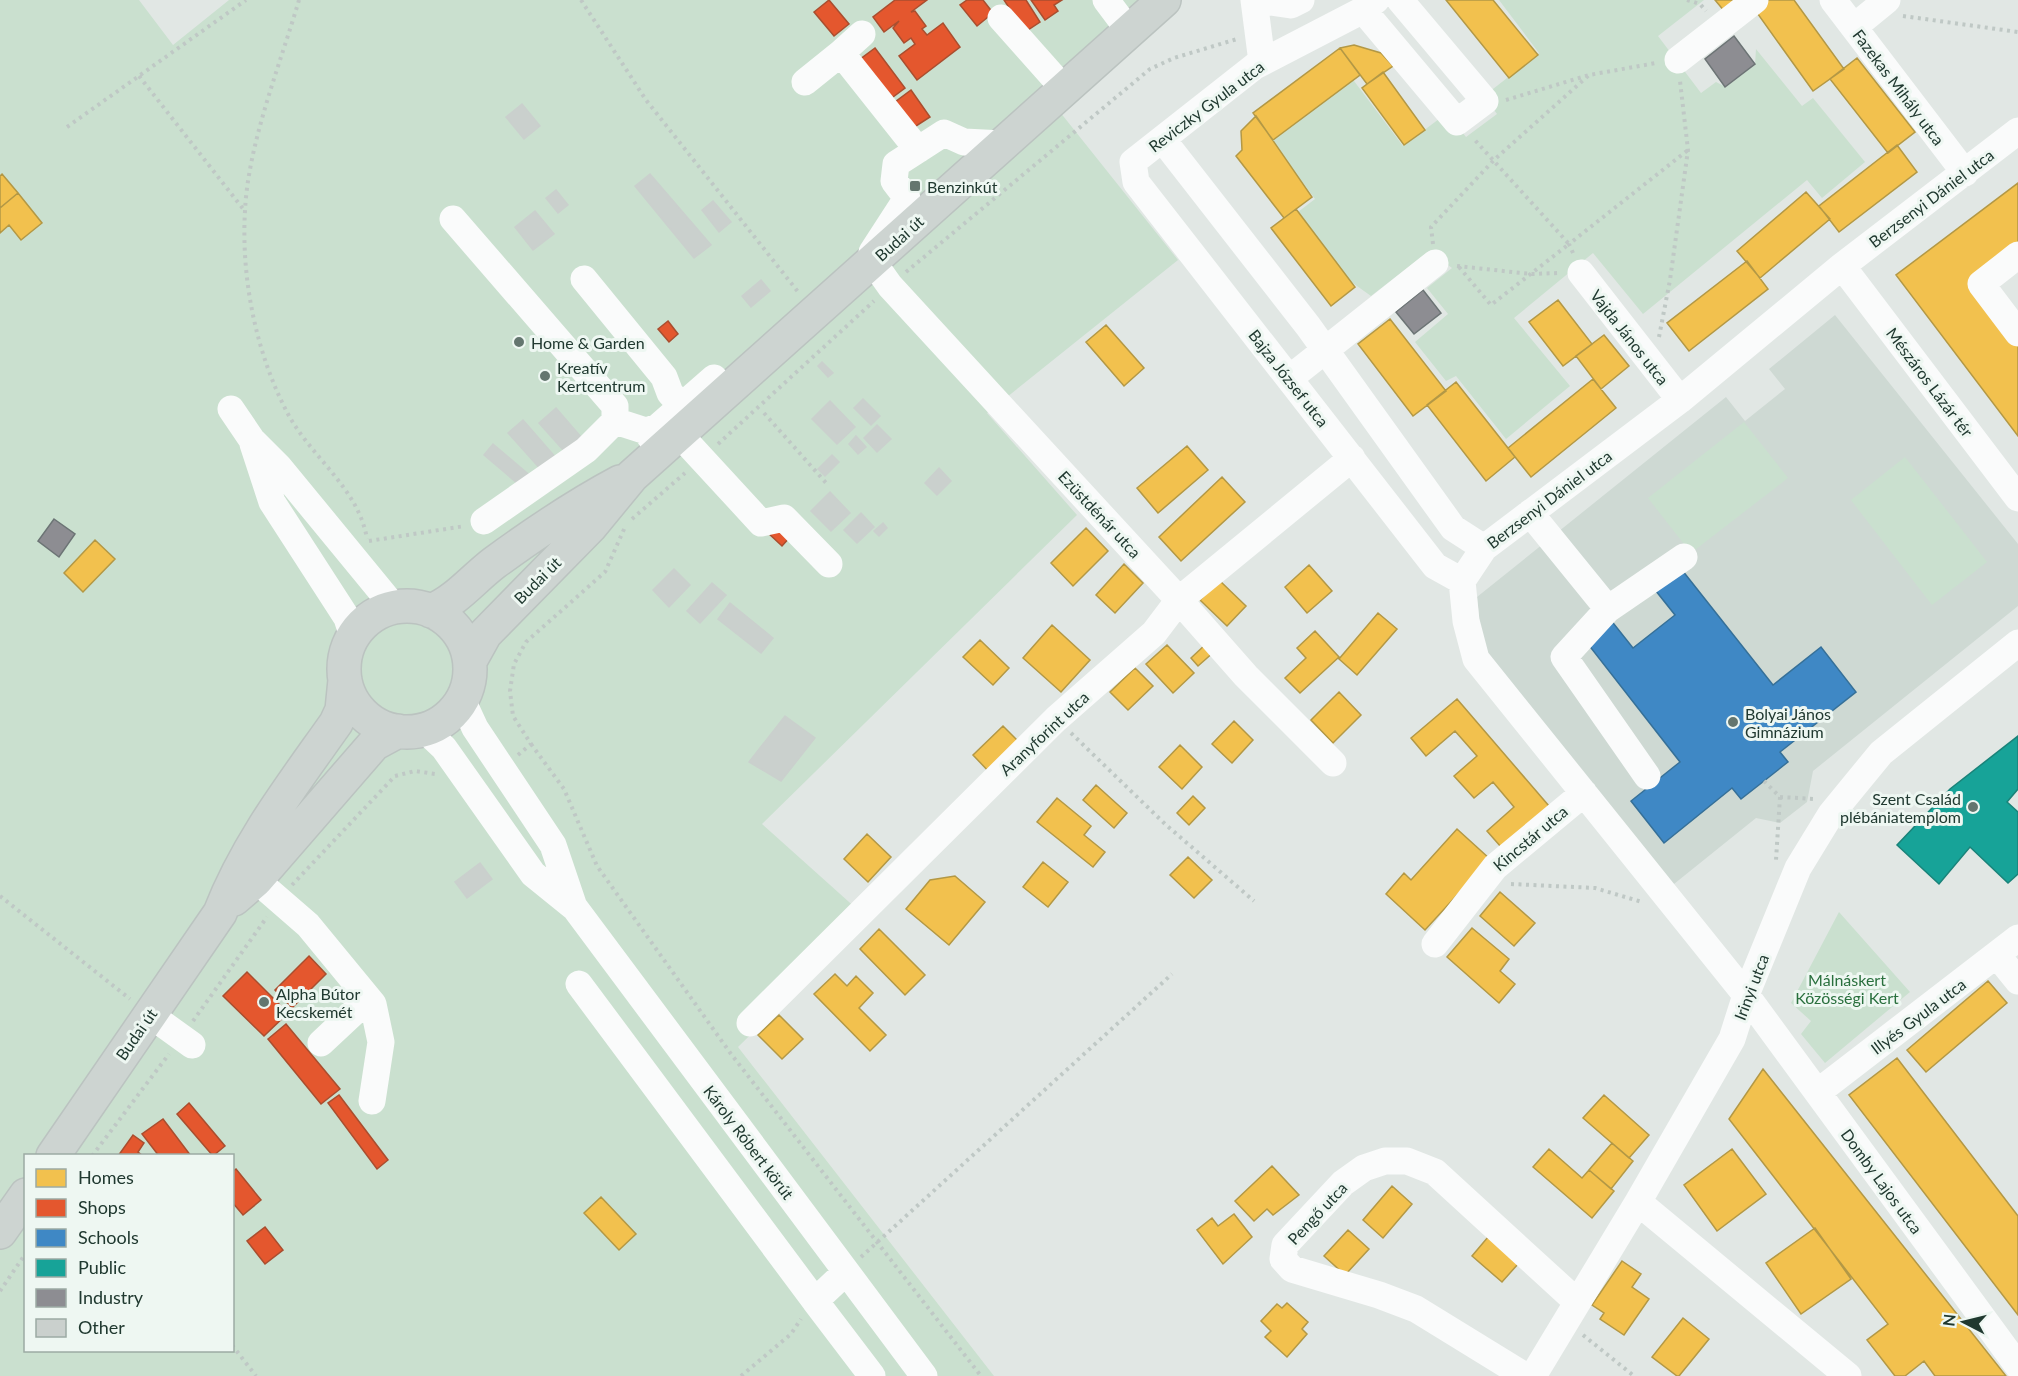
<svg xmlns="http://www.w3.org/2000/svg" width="2018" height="1376" font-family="Lato,sans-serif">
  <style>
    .built { fill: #ced9d3 }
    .green { fill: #cae0cf; fill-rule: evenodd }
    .homes { fill: #f2c14e; stroke: #b39845; stroke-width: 1.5 }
    .shops { fill: #e4572e; stroke: #a94e2f; stroke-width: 1.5 }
    .schools { fill: #3f88c5; stroke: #367098; stroke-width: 1.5 }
    .public { fill: #17a398; stroke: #1a8379; stroke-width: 1.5 }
    .industry { fill: #8d8d92; stroke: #6c7475; stroke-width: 1.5 }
    .building { fill: #cad0cd; stroke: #cad0cd; stroke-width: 1.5 }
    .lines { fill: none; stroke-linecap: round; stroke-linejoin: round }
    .major-casing { stroke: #bbc3c0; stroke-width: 36 }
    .path { stroke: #bfc8c5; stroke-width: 4; stroke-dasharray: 3 4.5; stroke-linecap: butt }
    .minor { stroke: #fafbfb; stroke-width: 27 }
    .major { stroke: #cdd4d1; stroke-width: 33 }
    .poi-dot { fill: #64766f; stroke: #eef7f2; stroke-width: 2 }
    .labels { text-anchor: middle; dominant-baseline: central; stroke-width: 6; stroke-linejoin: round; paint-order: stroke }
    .street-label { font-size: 16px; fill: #203930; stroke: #eef7f2 }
    .poi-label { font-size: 16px; fill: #203930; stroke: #eef7f2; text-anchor: start }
    .park-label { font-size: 16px; fill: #2a703e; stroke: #eef7f2 }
  </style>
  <rect width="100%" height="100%" fill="#e1e7e4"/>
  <path class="built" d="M1835 315 2018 544V606L1813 771 1807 802 1780 823 1756 818 1669 888 1483 655 1477 597 1726 397 1745 421 1785 389 1769 369Z"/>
  <path class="green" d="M0 0H139L173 45 229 0H1139L1040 87 1178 260 987 413 1077 515 762 824 868 919 738 1047 994 1376H0ZM26 1156H232V1350H26Z
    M1499 0H1704L1658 36 1701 93 1716 82 1726 87 1755 65 1756 49 1802 106 1813 98 1865 162 1822 198 1807 180 1643 314 1593 253 1514 318 1570 386 1506 439 1456 376 1446 381 1415 342 1448 314 1427 288 1452 268 1429 251 1371 296 1350 281 1298 212 1315 199 1270 139 1351 77 1403 146 1447 113 1466 137 1497 114 1484 96 1539 53Z
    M1744 422 1788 478 1691 553 1648 498Z
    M1905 457 1987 562 1932 605 1851 500Z
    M1839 912 1910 992 1825 1063 1801 1034 1811 1021 1791 1003Z"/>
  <path class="homes" d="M1446 0H1493L1538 55 1509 78Z
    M1715 0H1740L1725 12Z
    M1769 0H1794L1844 69 1813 91 1755 10Z
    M1354 45 1381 53 1393 66 1367 84 1340 48Z
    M1340 48 1360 75 1273 140 1253 113Z
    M1857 58 1915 132 1888 153 1830 79Z
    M1383 72 1425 130 1404 145 1362 88Z
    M1256 116 1312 197 1284 218 1236 156 1242 150 1241 131Z
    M1897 145 1917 172 1839 232 1819 206Z
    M2 174 18 193 0 208V176Z
    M2018 183V255L1981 284 2018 333V436L1896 275Z
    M1806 192 1830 219 1760 278 1737 251Z
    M18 193 42 223 21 240 9 225 0 233V208Z
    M1296 209 1355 287 1331 306 1271 228Z
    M1747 261 1768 289 1689 351 1667 323Z
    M1558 300 1592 344 1563 366 1529 322Z
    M1390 319 1446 391 1413 416 1358 344Z
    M1106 325 1144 368 1124 386 1086 342Z
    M1604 335 1629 366 1601 389 1576 356Z
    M1593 379 1616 408 1531 477 1508 448Z
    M1456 382 1515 457 1486 481 1427 405Z
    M1187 446 1208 470 1158 513 1137 488Z
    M1222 477 1245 502 1181 561 1159 537Z
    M1086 528 1108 551 1073 586 1051 563Z
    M95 540 115 559 83 592 64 573Z
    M1124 564 1143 583 1115 613 1096 595Z
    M1309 565 1332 591 1307 613 1285 587Z
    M1219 580 1246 606 1227 626 1200 600Z
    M1378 613 1397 629 1357 675 1339 659Z
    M1052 625 1090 660 1061 692 1023 658Z
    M1315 631 1339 657 1300 693 1285 678 1306 658 1297 648Z
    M980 640 1009 668 993 685 963 657Z
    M1207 643 1215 651 1198 666 1191 658Z
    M1167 645 1194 673 1173 693 1146 664Z
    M1135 668 1153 686 1128 710 1110 692Z
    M1339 692 1361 715 1333 743 1311 720Z
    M1457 699 1549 806 1501 847 1487 831 1514 807 1493 782 1474 798 1454 776 1477 756 1455 731 1426 756 1411 738Z
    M1234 721 1253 740 1232 763 1212 744Z
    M1003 726 1022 745 991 774 973 755Z
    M1180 745 1202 767 1182 789 1159 767Z
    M1096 785 1127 813 1114 828 1083 800Z
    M1193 796 1205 808 1189 825 1177 813Z
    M1057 798 1091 826 1084 835 1105 852 1093 867 1037 822Z
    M1457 829 1490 859 1425 930 1386 894 1404 873 1411 880Z
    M867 834 891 857 868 882 844 859Z
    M1188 857 1212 880 1194 898 1170 875Z
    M1043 862 1068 882 1048 907 1023 887Z
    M955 876 985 902 949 945 906 909 930 880Z
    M1500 892 1535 923 1514 946 1480 916Z
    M1472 928 1509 959 1500 971 1515 984 1499 1003 1447 957Z
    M879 929 925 975 905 995 860 949Z
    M835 974 847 986 856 976 873 993 859 1008 886 1035 870 1051 814 994Z
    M1988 981 2007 1003 1926 1072 1907 1050Z
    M779 1015 803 1039 782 1059 758 1035Z
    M1897 1058 2018 1216V1315L1849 1095Z
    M1763 1069 2006 1376H1935L1924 1361 1905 1376H1895L1867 1340 1888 1324 1729 1119Z
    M1604 1095 1649 1135 1629 1158 1583 1118Z
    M1612 1143 1633 1161 1611 1189 1589 1170Z
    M1549 1149 1582 1178 1589 1170 1614 1191 1592 1218 1533 1167Z
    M1732 1149 1766 1194 1717 1231 1684 1185Z
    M1272 1166 1299 1195 1273 1215 1267 1209 1254 1221 1235 1201Z
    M1392 1186 1412 1204 1383 1238 1363 1220Z
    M601 1197 636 1234 619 1250 584 1213Z
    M1234 1214 1252 1237 1223 1264 1197 1230 1212 1218 1218 1226Z
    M1815 1228 1851 1279 1801 1314 1766 1263Z
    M1348 1230 1369 1249 1345 1275 1324 1256Z
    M1488 1237 1518 1264 1502 1282 1472 1256Z
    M1622 1261 1641 1274 1632 1287 1649 1299 1624 1335 1600 1319 1604 1313 1592 1305Z
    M1287 1303 1308 1322 1302 1329 1307 1334 1287 1357 1265 1337 1271 1331 1261 1321 1277 1304 1282 1308Z
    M1683 1318 1709 1339 1679 1376H1677L1652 1357Z"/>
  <path class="shops" d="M829 0 849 24 834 36 814 12Z
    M895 0H927L911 12 915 11 926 26 922 29 927 35 943 23 960 47 917 80 899 56 915 44 911 38 904 43 893 28 899 21 884 32 873 17Z
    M967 0H983L993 13 977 26 960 5Z
    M1004 0H1026L1040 22 1025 32Z
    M1031 0H1062L1054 5 1058 11 1045 20Z
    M875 48 905 88 889 100 859 60Z
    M911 90 930 117 913 128 895 102Z
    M668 321 678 334 669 342 658 329Z
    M777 522 791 536 782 546 767 532Z
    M309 956 326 974 292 1008 275 990Z
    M247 972 288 1013 264 1036 223 996Z
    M286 1024 340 1089 321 1104 268 1039Z
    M339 1095 388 1160 377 1169 328 1103Z
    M189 1103 225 1146 213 1156 177 1114Z
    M163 1119 191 1156H159L142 1134Z
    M133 1135 144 1143 138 1152 143 1156H118Z
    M236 1169 261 1200 243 1215 232 1202V1172Z
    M265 1227 283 1250 265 1264 247 1241Z"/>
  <path class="schools" d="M1682 570 1773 685 1821 647 1856 692 1780 752 1788 762 1764 781 1741 799 1732 788 1664 843 1631 801 1680 762 1584 639 1610 619 1633 648 1675 615 1656 591Z"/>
  <path class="public" d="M2018 736V789L2007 802 2018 812V874L2008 883 1970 847 1939 884 1897 845 1950 789Z"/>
  <path class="industry" d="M1734 36 1755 64 1725 87 1705 59Z
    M1423 290 1441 313 1414 334 1396 312Z
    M54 519 75 534 59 557 38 541Z"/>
  <path class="building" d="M522 104 540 126 524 139 506 117Z
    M650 174 711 245 694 258 635 186Z
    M556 190 568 205 558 213 546 198Z
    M713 201 731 222 719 232 702 210Z
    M535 211 554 234 533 250 515 227Z
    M761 280 770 291 751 307 742 296Z
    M822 362 833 373 828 377 818 366Z
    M863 399 880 416 871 425 854 408Z
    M830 401 855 427 837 444 812 419Z
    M556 408 581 437 564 451 539 423Z
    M523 420 557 459 543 472 508 433Z
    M877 425 891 439 877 452 864 438Z
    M856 436 866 447 858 454 849 444Z
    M493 444 533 478 524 489 484 455Z
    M832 455 839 462 825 476 818 469Z
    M939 468 951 481 937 495 925 483Z
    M830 492 850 513 831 531 811 511Z
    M861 513 874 527 857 543 844 530Z
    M883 523 887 528 879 536 874 531Z
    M674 569 690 585 669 607 653 590Z
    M712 583 726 595 700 623 687 611Z
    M730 603 773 638 761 653 718 619Z
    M785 716 815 738 781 781 749 762Z
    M480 863 492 879 467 898 455 882Z"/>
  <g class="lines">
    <defs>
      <path id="major" d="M344 669a63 63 0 1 1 126 0a63 63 0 1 1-126 0Z
        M431 611C456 601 473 579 494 563 535 533 575 506 620 482
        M470 661 485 634 590 527 632 476 1164 0
        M234 899 256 880 374 744 398 731
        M53 1156 220 913C247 843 293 784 336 723L342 710 345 680
        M0 1232 26 1195"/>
    </defs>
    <use href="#major" class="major-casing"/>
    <path class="path" d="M299 0C280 65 248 144 245 211 241 278 256 354 288 414 311 457 359 489 367 539
      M581 0 646 100 799 293
      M1687 0 1700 4 1706 11
      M1903 16 2018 32
      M139 76 244 210
      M1506 100 1589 75 1656 63
      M67 127 246 0
      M1433 244 1431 227 1495 159 1589 75
      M1573 253 1569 244 1688 150
      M1457 266 1531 274 1560 273
      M1459 267 1491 305 1569 244 1473 138
      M906 272 1150 69 1174 58 1237 39
      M1659 337 1670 280 1688 150 1680 81
      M764 413 827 484
      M718 444 874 301
      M632 519 685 473
      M369 541 465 526
      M1071 733 1165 824 1254 901
      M531 744 564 789 597 866 731 1054 981 1376
      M518 755 531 744 513 716 510 691 514 664 526 642 605 572 625 527
      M1764 781 1780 797 1776 860
      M1780 797 1815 799
      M1511 884 1595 888 1642 902
      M292 885 395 776 415 771 435 774
      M0 896 130 999
      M193 1021 267 917
      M92 1156 169 1054
      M861 1257 1172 974
      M0 1291 26 1253
      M1583 1335 1634 1376
      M232 1345 256 1376
      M741 1376 791 1334 801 1319"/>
    <path class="minor" d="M1106 0 1130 32
      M1254 0 1262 62
      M1259 0 1291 5 1301 0
      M1376 0 1363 10 1255 66 1133 162 1136 182 1435 566 1462 581
      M1833 0 1965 173
      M1363 10 1457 122 1485 101 1400 0
      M1001 18 1065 90
      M1854 27 1887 0
      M841 53 862 34
      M1678 60 1755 0
      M805 82 841 53 918 150
      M2018 131 1842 266 1680 400 1484 548 1462 581 1466 621 1476 659 1746 995 2018 1366
      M1163 140 1308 326 1453 528 1484 548
      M453 219 615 406V421
      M872 252 907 198 894 181 896 164 944 133 964 142 1003 144
      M2018 255 1981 284 2018 333
      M873 262 890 286 1179 600 1246 676 1333 763
      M1842 266 2018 498
      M1581 273 1680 400
      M584 279 664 377 670 393 694 420
      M1290 378 1435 263
      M231 409 252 440 279 467 394 607
      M646 431 658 427 714 378
      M679 434 761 523 784 518 829 564
      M253 444 272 502 347 618 353 637
      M1530 513 1608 609 1564 657 1647 776
      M484 521 586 450 615 421 646 431 660 451
      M1608 609 1684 557
      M462 700 475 728 553 845 574 907
      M425 730 444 748 533 874 575 908 924 1376
      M256 880 308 925 373 1004 381 1042 372 1101
      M1435 944 1495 867 1584 793
      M1997 955 2018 981
      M579 984 815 1301 846 1272
      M149 1014 192 1045
      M750 1023 1056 719 1154 633 1179 600 1352 458
      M321 1043 368 999
      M1818 1092 2018 938
      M1638 1202 1848 1376
      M815 1301 872 1376
      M1525 1376 1416 1309 1379 1295 1292 1269 1283 1259 1285 1245 1343 1183 1364 1168 1385 1161H1407L1435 1172 1576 1301
      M1533 1376 1638 1202 1732 1039 1746 995 1798 868 1831 814 1881 753 2018 643"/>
    <use href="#major" class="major"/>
  </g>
  <g class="poi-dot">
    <rect x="909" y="180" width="12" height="12" rx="3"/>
    <circle cx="519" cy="342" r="6"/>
    <circle cx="545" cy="376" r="6"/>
    <circle cx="1733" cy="722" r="6"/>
    <circle cx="1973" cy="807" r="6"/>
    <circle cx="264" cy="1002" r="6"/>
  </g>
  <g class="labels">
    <g class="street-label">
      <text transform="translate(1899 87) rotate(53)">Fazekas Mihály utca</text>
      <text transform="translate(1206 106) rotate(-37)">Reviczky Gyula utca</text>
      <text transform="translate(1931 198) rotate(-37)">Berzsenyi Dániel utca</text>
      <text transform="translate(899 238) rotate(-42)">Budai út</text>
      <text transform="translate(1630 337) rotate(52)">Vajda János utca</text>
      <text transform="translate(1289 378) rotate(52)">Bajza József utca</text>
      <text transform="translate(1930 382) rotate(53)">Mészáros Lázár tér</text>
      <text transform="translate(1549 499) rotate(-37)">Berzsenyi Dániel utca</text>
      <text transform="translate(1100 514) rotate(47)">Ezüstdénár utca</text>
      <text transform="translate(537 580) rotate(-45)">Budai út</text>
      <text transform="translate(1044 733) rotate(-43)">Aranyforint utca</text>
      <text transform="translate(1530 838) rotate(-40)">Kincstár utca</text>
      <text transform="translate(1751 987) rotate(-69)">Irinyi utca</text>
      <text transform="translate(1918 1016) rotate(-37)">Illyés Gyula utca</text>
      <text transform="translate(136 1034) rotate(-55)">Budai út</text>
      <text transform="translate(749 1142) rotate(53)">Károly Róbert körút</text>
      <text transform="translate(1882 1181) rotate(54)">Domby Lajos utca</text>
      <text transform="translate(1317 1213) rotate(-47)">Pengő utca</text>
    </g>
    <g class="poi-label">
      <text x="927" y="186">Benzinkút</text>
      <text x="531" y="342">Home &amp; Garden</text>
      <text x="557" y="367">Kreatív<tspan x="557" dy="18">Kertcentrum</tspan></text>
      <text x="1745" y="713">Bolyai János<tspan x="1745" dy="18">Gimnázium</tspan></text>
      <text x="1961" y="798" text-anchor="end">Szent Család<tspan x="1961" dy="18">plébániatemplom</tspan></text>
      <text x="276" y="993">Alpha Bútor<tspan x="276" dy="18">Kecskemét</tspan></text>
    </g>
    <g class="park-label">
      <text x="1847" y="979">Málnáskert<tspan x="1847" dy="18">Közösségi Kert</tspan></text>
    </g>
  </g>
  <rect x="24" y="1154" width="210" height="198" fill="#eef7f2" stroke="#9caba4" stroke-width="1.5"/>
  <rect x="36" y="1169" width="30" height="18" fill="#f2c14e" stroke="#9caba4" stroke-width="1.5"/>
  <text x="78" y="1184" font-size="18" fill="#203930">Homes</text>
  <rect x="36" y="1199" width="30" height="18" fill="#e4572e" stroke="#9caba4" stroke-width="1.5"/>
  <text x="78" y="1214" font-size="18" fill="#203930">Shops</text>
  <rect x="36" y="1229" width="30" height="18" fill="#3f88c5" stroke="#9caba4" stroke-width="1.5"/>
  <text x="78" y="1244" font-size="18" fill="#203930">Schools</text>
  <rect x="36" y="1259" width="30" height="18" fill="#17a398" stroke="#9caba4" stroke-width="1.5"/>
  <text x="78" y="1274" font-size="18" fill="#203930">Public</text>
  <rect x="36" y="1289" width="30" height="18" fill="#8d8d92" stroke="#9caba4" stroke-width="1.5"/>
  <text x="78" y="1304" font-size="18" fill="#203930">Industry</text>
  <rect x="36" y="1319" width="30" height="18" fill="#cad0cd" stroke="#9caba4" stroke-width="1.5"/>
  <text x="78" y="1334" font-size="18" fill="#203930">Other</text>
  <g transform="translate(1964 1322) rotate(277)" stroke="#eef7f2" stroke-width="4.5" paint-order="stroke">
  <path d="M0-4.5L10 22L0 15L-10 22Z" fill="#203930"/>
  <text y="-9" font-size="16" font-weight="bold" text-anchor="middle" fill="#203930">N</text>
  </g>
</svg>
